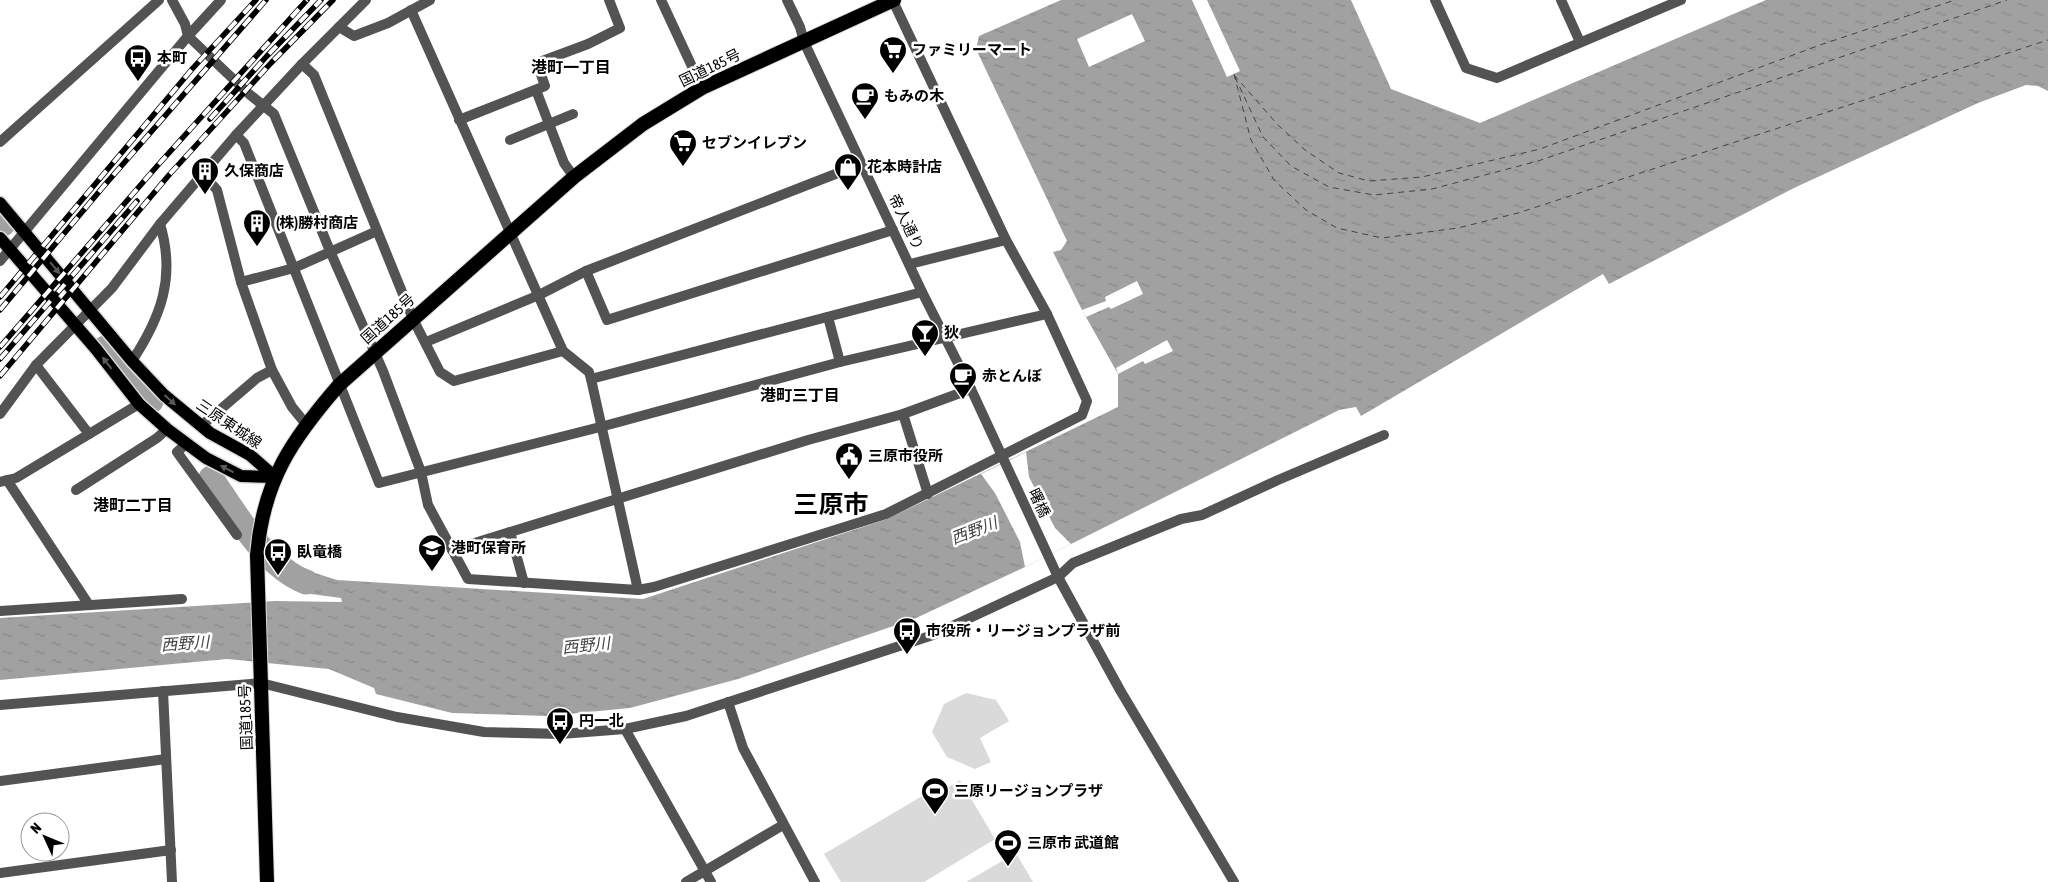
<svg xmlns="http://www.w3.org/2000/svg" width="2048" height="882" viewBox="0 0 2048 882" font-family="'Asap Condensed','Noto Sans JP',sans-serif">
<defs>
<pattern id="water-ripples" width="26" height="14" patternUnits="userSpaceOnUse" patternTransform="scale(1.25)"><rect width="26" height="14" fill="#a1a1a1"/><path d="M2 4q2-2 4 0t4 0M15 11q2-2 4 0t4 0" fill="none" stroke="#898989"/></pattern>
</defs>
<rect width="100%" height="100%" fill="#fff"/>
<g fill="#dadada">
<path d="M 966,693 L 996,700 L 1009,721 L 980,738 L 991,762 L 975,769 L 947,757 L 932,732 L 944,704 Z"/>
<path d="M 960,780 L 995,839 L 924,882 L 841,882 L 824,854 L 939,786 L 942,791 Z"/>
<path d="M 1016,853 L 1033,882 L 966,882 Z"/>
</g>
<path fill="url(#water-ripples)" d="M 1061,0 L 1351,0 L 1391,89 L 1480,123 L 1766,0 L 2048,0 L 2048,91 L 2038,86 L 2026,85 L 1978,103 L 1794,188 L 1609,284 L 1603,274 L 1361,416 L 1356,407 L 1339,410 L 1025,567 L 914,619 L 738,679 L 630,708 L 547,716 L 452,713 L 376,694 L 374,688 L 329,669 L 227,659 L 0,680 L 0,618 L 276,601 L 342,602 L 341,598 L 311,594 L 275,577 L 279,555 L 299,568 L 337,580 L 643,599 L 887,519 L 1118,407 L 1118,374 L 1082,310 L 1053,252 L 1061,250 L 1067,241 L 976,49 L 979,36 Z"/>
<g fill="#fff">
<path d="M 1192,0 L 1207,0 L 1240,71 L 1227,77 Z"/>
<path d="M 1132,14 L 1145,41 L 1089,67 L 1077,39 Z"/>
<path d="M 1137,281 L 1143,294 L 1111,309 L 1109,307 L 1086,317 L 1082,310 L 1106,301 L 1105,297 Z"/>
<path d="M 1167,340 L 1173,351 L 1145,364 L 1143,361 L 1118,374 L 1116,368 Z"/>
<path d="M 1026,452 L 1029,477 L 1055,528 L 1071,544 L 1025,567 L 1020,542 L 995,493 L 981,474 Z"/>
</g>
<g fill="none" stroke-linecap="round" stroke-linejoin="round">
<g stroke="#a1a1a1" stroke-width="25">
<path d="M 0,220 L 3,224"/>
<path d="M 105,348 L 151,401"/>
<path d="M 211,478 C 235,513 266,567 306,582"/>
</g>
<g stroke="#424242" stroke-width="1" stroke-dasharray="6 5" stroke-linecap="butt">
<path d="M 1234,74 L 1251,140 L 1274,180 L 1306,210 L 1337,228 L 1382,238 L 1458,228 L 1518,213 L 2048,40"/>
<path d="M 1234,75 L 1278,125 L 1305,150 L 1339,173 L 1369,181 L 1422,177 L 1540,149 L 1820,45 L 1955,0"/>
<path d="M 1235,77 L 1263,137 L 1291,166 L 1329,187 L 1374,195 L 1432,189 L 1538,161 L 2007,0"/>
</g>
<g stroke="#dbdbdb" stroke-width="15">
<g id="primary">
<path d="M 0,203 L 132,361 L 164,395 L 210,433 L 250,455 L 275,477"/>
<path d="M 0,238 L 96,349 L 139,404 L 167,429 L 206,458 L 241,476 L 275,477"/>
</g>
</g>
<g stroke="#dbdbdb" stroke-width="16">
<path id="trunk" d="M 267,882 L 257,555 C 263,481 292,439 339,385 L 574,177 L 643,124 L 702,88 L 894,0"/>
</g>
<g stroke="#535353" stroke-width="10">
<path d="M 172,0 L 185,24 L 188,36 L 249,94 L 274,114 L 330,251 L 383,371 L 421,472 L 428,505 L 468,579 L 638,590 L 654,587 L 886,514 L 1082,415 L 1087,401 L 1047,314 L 840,362 L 604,426 L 379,483 L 244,143 L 236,135"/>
<path d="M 661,0 L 702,88"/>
<path d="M 787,0 L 800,27 L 804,42"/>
<path d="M 1435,0 L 1466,68 L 1497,78 L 1681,0"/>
<path d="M 1561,0 L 1580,42"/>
<path d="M 411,10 L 563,351"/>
<path d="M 339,27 L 354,36 L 388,23 L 430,0"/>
<path d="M 302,64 L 314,75 L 413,319 L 440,372 L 454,381 L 563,351 L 589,372 L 591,379 L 638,590"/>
<path d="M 536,90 L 564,163 L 574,177"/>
<path d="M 459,120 L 545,86 L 537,63 L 588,44 L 620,28 L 609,0"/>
<path d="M 510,140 L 573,114"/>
<path d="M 0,142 L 159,0"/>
<path d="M 203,174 L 217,190 L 241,282 L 272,370 L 292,407 L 305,423"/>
<path d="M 0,261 L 188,36 L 221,0"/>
<path d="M 910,264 L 1006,240"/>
<path d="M 586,271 L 607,320 L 893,230"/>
<path d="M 241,282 L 294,268 L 377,231"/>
<path d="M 828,317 L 840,362"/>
<path d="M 426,342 L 539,295 L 586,271 L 861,164"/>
<path d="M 132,361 C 161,317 176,277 160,224"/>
<path d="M 36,365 L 89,434"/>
<path d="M 591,379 L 922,292"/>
<path d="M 903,414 L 928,494"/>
<path d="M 201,426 L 257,378 L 272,370"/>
<path d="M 186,444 L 177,452 L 237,535"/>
<path d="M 7,480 L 89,605"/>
<path d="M 0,482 L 16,478 L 139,404"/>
<path d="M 76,490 L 157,438 L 167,429"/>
<path d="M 510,532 L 524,583"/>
<path d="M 452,550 L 808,440 L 903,414 L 971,389"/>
<path d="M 0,611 L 182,599"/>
<path d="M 163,691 L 172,882"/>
<path d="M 625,729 L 711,882"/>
<path d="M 0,781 L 166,759"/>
<path d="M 0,873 L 171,850"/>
<path d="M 686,882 L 783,825"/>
</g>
<g stroke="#535353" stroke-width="10">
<path d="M 893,1 L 1006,240 L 1047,314"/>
<path d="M 804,42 L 922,292 L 971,389 L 1058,577 L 1120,690 L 1234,882"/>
<path d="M 0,414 L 36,365 L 112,288 L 160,224 L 236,135 L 302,64 L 366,0"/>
<path d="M 728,702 L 743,748 L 815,882"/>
<path d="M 0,705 L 261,683 L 397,717 L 484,732 L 561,734 L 625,729 L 686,716 L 933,635 L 1058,577 L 1073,563 L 1181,519 L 1202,515 L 1278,480 L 1384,435"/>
</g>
<use href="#primary" stroke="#000" stroke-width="12"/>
<use href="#trunk" stroke="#000" stroke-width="14"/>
<g stroke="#000" stroke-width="5.5">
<g id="rail">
<path d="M 210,119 L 266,57 L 321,0"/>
<path d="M 0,297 L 193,68 L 256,0"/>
<path d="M 0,310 L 103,187 L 266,0"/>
<path d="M 0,347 L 158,165 L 307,0"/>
<path d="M 0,359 L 137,201"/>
<path d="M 0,376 L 169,175 L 271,63 L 333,0"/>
</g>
</g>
<use href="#rail" stroke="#fff" stroke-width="4" stroke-dasharray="11" stroke-linecap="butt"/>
</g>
<defs><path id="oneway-solid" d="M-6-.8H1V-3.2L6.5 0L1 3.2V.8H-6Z" transform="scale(1.25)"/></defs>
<g fill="#595959">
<use href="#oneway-solid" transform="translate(55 268) rotate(50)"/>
<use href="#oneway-solid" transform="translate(107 363) rotate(-128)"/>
<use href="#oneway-solid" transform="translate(170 400) rotate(42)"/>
<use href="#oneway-solid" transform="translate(227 469) rotate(-153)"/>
</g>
<defs>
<g id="supermarket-pin" transform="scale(1.4375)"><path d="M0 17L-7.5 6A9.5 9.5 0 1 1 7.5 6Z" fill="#000" stroke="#fff"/><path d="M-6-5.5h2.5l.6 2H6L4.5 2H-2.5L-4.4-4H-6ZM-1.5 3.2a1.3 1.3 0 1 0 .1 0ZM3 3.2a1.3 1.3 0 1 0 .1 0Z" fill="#fff"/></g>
<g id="bus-pin" transform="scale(1.4375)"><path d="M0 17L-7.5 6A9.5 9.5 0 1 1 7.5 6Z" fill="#000" stroke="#fff"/><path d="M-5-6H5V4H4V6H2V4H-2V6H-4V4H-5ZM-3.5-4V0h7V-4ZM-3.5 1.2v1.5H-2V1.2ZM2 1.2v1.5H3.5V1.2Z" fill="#fff"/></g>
<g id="cafe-pin" transform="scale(1.4375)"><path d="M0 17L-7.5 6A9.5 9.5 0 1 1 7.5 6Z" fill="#000" stroke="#fff"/><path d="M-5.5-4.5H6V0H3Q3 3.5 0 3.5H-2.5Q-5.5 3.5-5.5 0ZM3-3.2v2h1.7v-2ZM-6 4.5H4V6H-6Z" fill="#fff"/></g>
<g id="shop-pin" transform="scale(1.4375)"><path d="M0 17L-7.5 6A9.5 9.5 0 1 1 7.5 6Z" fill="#000" stroke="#fff"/><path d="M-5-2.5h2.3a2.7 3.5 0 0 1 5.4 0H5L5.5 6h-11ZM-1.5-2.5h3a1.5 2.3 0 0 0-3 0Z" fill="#fff"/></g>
<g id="building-pin" transform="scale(1.4375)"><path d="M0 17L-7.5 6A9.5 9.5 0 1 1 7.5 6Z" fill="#000" stroke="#fff"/><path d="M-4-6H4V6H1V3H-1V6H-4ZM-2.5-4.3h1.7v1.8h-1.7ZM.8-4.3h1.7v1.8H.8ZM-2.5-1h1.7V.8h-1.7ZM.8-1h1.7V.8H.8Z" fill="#fff"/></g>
<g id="bar-pin" transform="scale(1.4375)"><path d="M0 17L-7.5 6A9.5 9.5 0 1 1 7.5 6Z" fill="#000" stroke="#fff"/><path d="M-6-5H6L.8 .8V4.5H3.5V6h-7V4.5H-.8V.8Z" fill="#fff"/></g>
<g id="civic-pin" transform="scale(1.4375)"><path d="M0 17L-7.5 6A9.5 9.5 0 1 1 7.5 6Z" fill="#000" stroke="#fff"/><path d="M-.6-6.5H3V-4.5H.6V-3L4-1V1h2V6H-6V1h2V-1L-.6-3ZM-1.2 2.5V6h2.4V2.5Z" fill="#fff"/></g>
<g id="school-pin" transform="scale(1.4375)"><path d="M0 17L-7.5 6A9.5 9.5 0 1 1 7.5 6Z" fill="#000" stroke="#fff"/><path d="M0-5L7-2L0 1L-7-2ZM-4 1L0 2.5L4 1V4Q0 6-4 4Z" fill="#fff"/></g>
<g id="stadium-pin" transform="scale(1.4375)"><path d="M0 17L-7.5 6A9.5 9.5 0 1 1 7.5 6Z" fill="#000" stroke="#fff"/><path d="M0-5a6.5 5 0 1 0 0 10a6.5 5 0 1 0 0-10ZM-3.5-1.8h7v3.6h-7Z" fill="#fff"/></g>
</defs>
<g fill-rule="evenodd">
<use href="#supermarket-pin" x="893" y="50"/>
<use href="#bus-pin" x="138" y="58"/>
<use href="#cafe-pin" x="865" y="96"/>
<use href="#supermarket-pin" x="683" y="143"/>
<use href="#shop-pin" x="848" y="167"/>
<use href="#building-pin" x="205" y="171"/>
<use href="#building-pin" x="257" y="223"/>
<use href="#bar-pin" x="925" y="333"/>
<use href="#cafe-pin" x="963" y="376"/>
<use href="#civic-pin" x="849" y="456"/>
<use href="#school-pin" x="432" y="548"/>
<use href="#bus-pin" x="278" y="552"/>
<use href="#bus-pin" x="907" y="631"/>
<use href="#bus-pin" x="560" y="721"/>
<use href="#stadium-pin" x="935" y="791"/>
<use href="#stadium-pin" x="1008" y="843"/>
</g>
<g text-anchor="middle" stroke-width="5" stroke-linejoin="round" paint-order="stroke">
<g font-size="15" font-weight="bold" fill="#000" stroke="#fff" text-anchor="start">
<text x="912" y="55">ファミリーマート</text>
<text x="157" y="63">本町</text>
<text x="884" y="101">もみの木</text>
<text x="702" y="148">セブンイレブン</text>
<text x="867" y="172">花本時計店</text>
<text x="224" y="176">久保商店</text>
<text x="276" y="228">(株)勝村商店</text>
<text x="944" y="338">狄</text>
<text x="982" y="381">赤とんぼ</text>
<text x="868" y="461">三原市役所</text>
<text x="451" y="553">港町保育所</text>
<text x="297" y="557">臥竜橋</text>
<text x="926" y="636">市役所・リージョンプラザ前</text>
<text x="579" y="726">円一北</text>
<text x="954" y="796">三原リージョンプラザ</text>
<text x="1027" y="848">三原市 武道館</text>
</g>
<g font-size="15" fill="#000" stroke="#fff">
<text transform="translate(710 68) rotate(-26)" y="5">国道185号</text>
<text transform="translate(906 222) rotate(64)" y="5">帝人通り</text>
<text transform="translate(388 319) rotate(-42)" y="5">国道185号</text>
<text transform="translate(229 424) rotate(34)" y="5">三原東城線</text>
<text transform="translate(1039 503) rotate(65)" y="5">曙橋</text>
<text transform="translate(246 717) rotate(-92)" y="5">国道185号</text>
</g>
<g font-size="16" font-weight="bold" fill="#000" stroke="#fff">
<text x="571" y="73">港町一丁目</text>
<text x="800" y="401">港町三丁目</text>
<text x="133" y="511">港町二丁目</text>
</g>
<g font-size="16" font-style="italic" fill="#424242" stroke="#fff">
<text transform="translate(974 530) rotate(-21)" y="6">西野川</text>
<text transform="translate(185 643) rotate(-4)" y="6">西野川</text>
<text transform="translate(586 645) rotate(-6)" y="6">西野川</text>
</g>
<g font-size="25" font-weight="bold" fill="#000" stroke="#fff">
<text x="831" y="513">三原市</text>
</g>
</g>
<g transform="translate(45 837) rotate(314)"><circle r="24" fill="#ffffff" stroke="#999999"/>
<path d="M0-4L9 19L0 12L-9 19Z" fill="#000000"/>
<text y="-8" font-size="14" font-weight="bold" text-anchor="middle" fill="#000000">N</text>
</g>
</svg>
